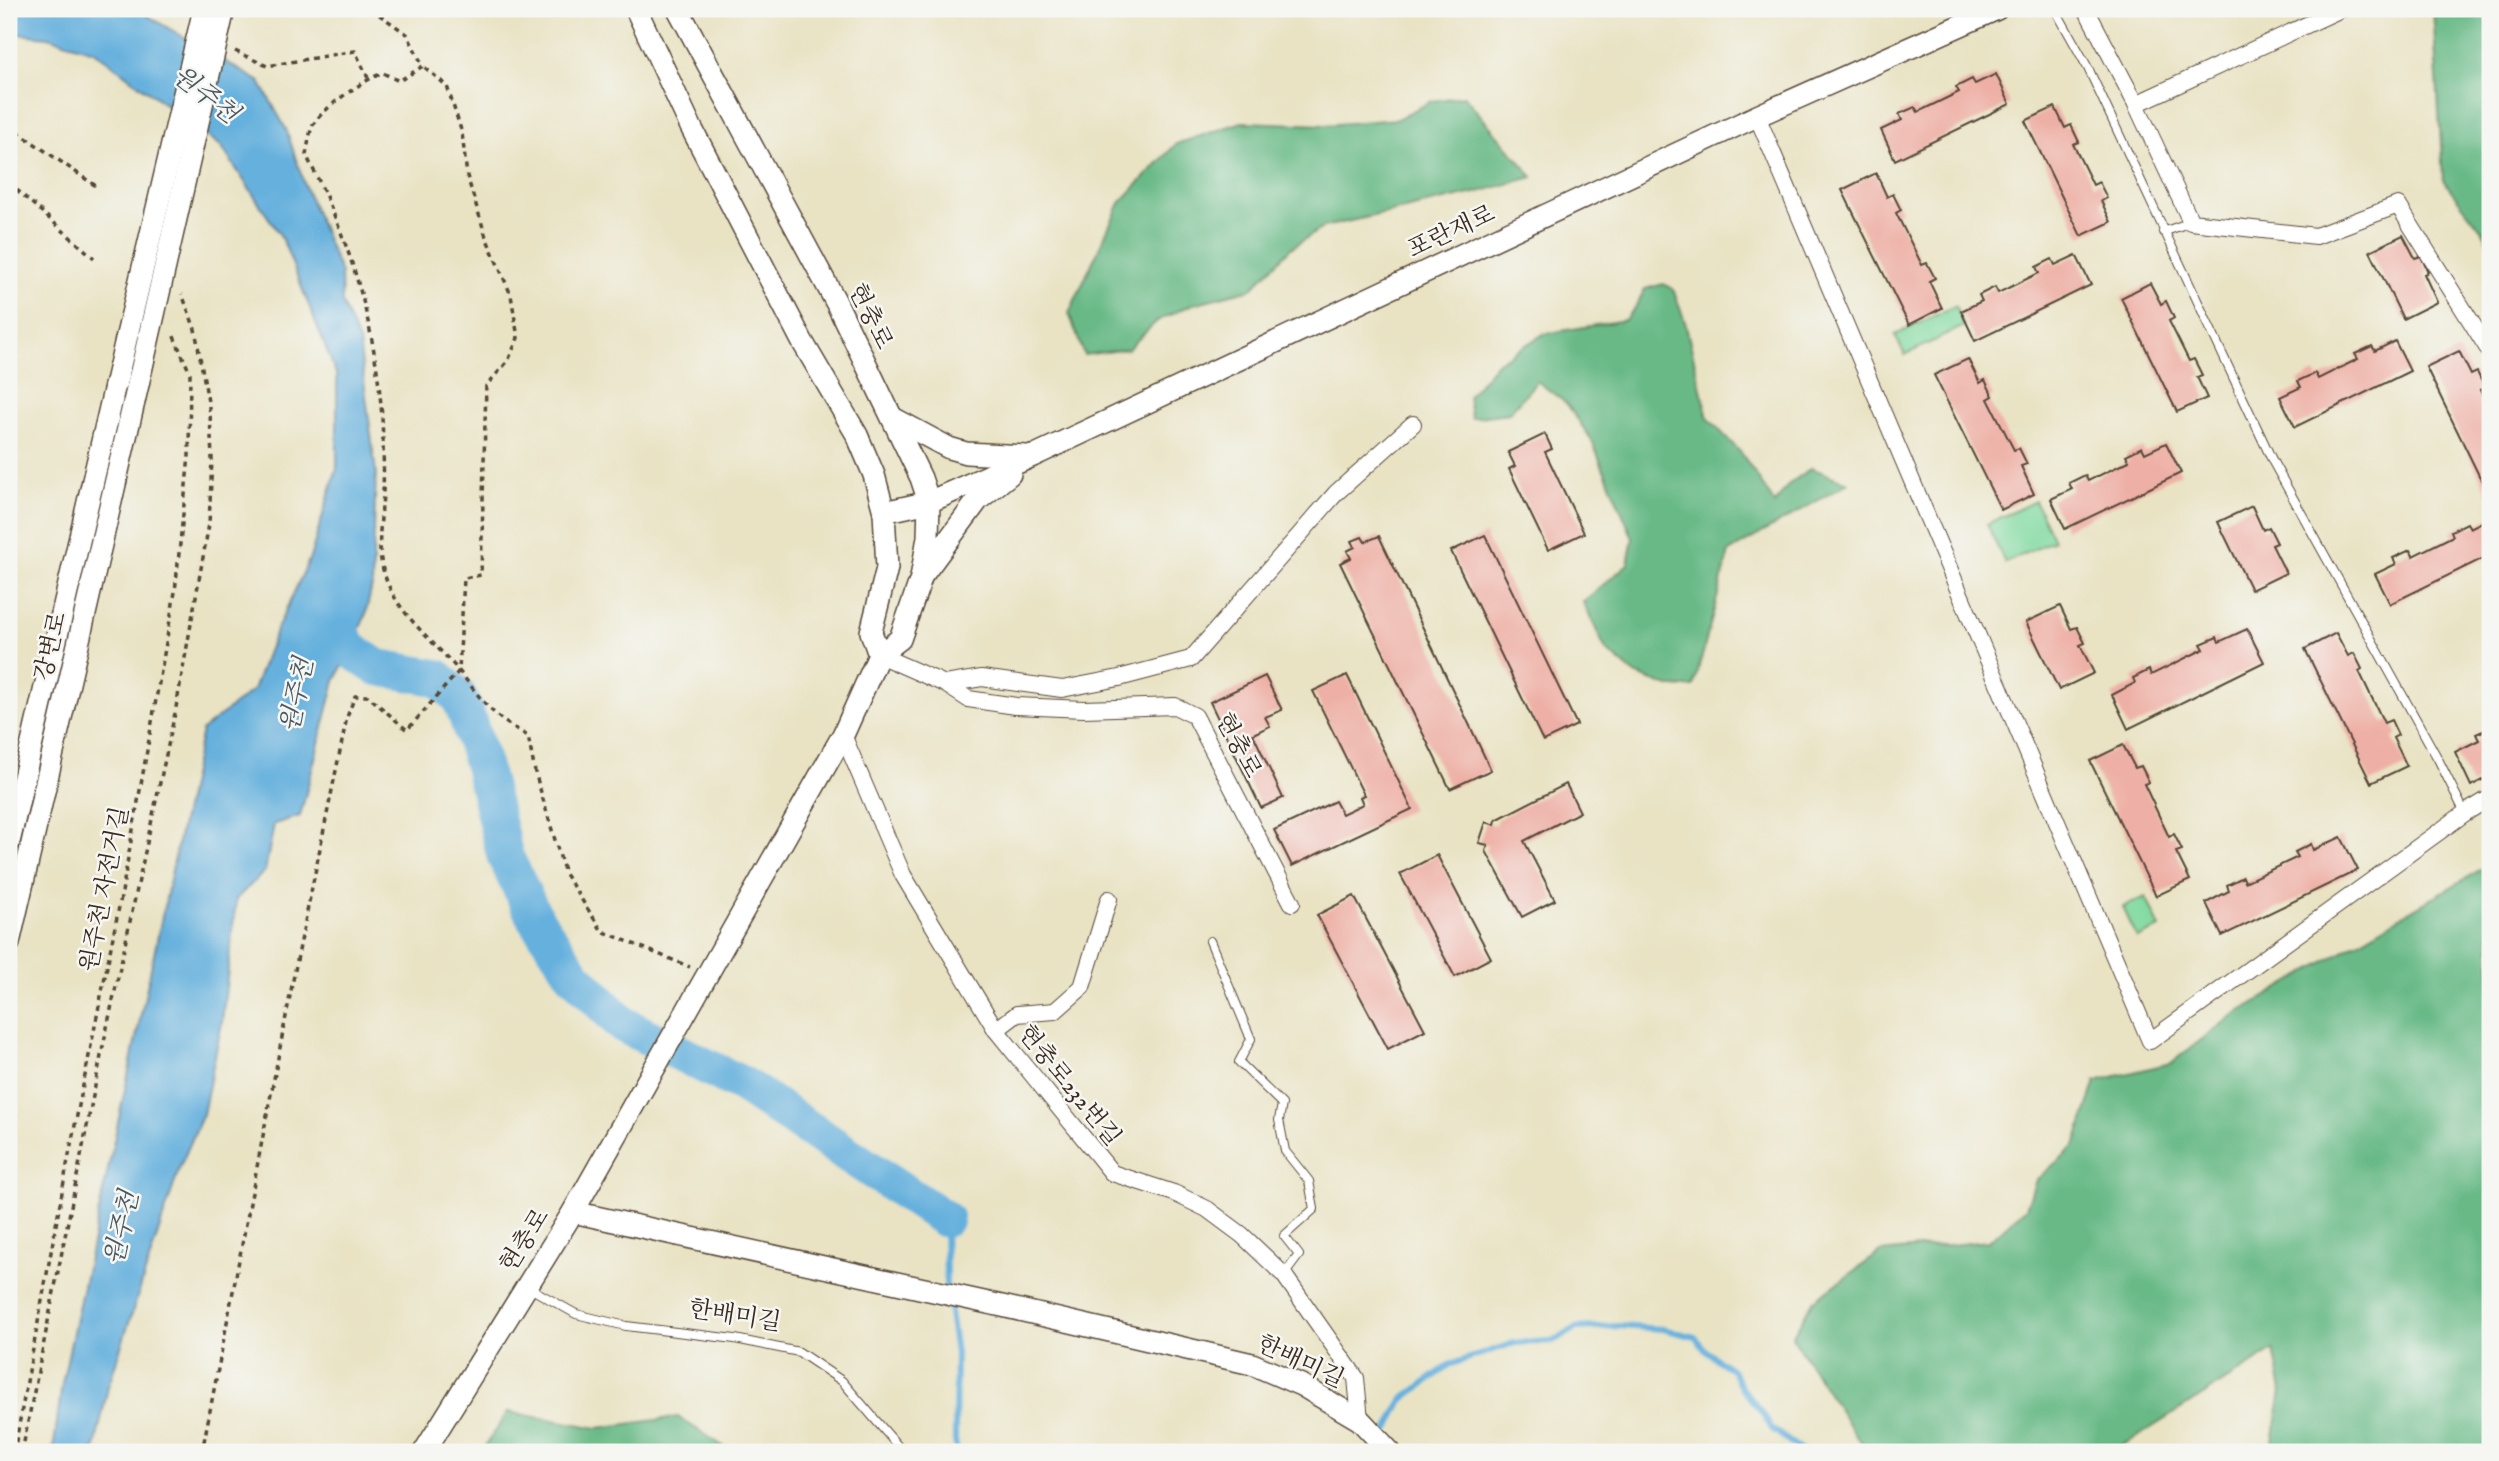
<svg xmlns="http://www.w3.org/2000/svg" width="2499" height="1461" viewBox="0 0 2499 1461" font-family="'IM FELL English','Noto Serif KR',serif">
<rect width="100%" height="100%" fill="#f6f6f2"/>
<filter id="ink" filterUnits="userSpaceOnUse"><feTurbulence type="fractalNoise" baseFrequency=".0143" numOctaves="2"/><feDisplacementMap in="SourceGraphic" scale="14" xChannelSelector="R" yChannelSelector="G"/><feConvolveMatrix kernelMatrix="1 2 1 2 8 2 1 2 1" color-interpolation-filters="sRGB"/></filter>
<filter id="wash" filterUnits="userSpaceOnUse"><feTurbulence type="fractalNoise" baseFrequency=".00686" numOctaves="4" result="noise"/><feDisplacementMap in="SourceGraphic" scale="28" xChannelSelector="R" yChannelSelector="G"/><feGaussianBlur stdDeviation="1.57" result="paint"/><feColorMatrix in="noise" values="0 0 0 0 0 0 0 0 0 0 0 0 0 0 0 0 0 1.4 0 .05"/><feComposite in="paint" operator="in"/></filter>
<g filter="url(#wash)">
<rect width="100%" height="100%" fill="#e9e3c4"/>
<g fill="#7fd99f" stroke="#5d825e" stroke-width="2">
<path d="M 1955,306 L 1964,326 L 1905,355 L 1895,335 Z"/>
<path d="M 2035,501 L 2054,540 L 2005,563 L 1987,524 Z"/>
<path d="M 2146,897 L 2160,928 L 2137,938 L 2123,907 Z"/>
</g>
<g fill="#67b986" stroke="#517252" stroke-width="2">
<path d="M 2433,9 L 2490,9 L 2490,245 L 2481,229 L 2443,180 Z"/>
<path d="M 1464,96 L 1533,177 L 1475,193 L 1324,227 L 1291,248 L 1251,289 L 1193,304 L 1157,321 L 1128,349 L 1084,355 L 1069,313 L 1120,203 L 1176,144 L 1242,122 L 1325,125 L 1397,119 L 1432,101 Z"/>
<path d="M 1663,284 L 1673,289 L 1685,322 L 1708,418 L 1742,454 L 1775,504 L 1788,485 L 1811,468 L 1848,483 L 1729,552 L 1694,687 L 1669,687 L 1635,674 L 1606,650 L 1583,602 L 1628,564 L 1633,538 L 1591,439 L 1567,404 L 1537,381 L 1509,413 L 1471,418 L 1468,396 L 1498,362 L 1544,334 L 1625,320 L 1635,308 L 1645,289 Z"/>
<path d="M 2490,864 L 2490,1452 L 2271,1452 L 2282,1391 L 2274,1350 L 2132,1440 L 2108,1452 L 1871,1452 L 1855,1435 L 1792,1337 L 1813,1301 L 1881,1252 L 1989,1241 L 2026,1208 L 2036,1180 L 2075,1146 L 2096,1081 L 2171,1063 L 2231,1017 Z"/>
<path d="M 508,1412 L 598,1428 L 678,1417 L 732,1452 L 481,1452 Z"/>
</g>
<path fill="#65b0dd" stroke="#506d7e" stroke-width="2" d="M 9,9 L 136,9 L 260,82 L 286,129 L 306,189 L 341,274 L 342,304 L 359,342 L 376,473 L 372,585 L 365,617 L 335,681 L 300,816 L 274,824 L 265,871 L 236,899 L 222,1022 L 203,1114 L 179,1169 L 108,1387 L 94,1452 L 53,1452 L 62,1384 L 202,730 L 253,690 L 276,631 L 310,558 L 337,468 L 337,376 L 282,238 L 221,146 L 94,51 L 48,37 L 9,33 Z"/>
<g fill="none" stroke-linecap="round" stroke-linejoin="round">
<g stroke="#65b0dd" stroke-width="6">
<path d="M 945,1219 L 946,1285 L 956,1353 L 955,1440 L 957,1452"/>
<path d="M 1384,1437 L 1402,1400 L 1449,1365 L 1514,1343 L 1553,1341 L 1576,1328 L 1619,1326 L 1663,1329 L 1695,1337 L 1707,1352 L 1733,1371 L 1742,1389 L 1759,1408 L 1772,1429 L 1804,1452"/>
</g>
<path stroke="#65b0dd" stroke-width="37" d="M 327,605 L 350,649 L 376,667 L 438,678 L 459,697 L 465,711 L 483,767 L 505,856 L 535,918 L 574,975 L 622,1024 L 743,1085 L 945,1219"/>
</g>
<g id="blocks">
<g fill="#eeb0a6">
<path d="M 1996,74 L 2010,104 L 1895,160 L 1881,130 L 1902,120 L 1899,114 L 1915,107 L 1918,112 L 1959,92 L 1956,87 L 1972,79 L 1975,84 Z"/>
<path d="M 2055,107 L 2065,128 L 2071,125 L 2079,142 L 2073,144 L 2093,185 L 2099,182 L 2107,198 L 2101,201 L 2111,222 L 2081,236 L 2025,121 Z"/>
<path d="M 1876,173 L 1887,197 L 1893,194 L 1901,210 L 1896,213 L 1922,265 L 1927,263 L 1935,278 L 1929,281 L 1942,308 L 1909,325 L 1842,190 Z"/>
<path d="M 2403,235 L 2415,258 L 2421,256 L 2428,272 L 2424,274 L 2437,302 L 2403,319 L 2370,251 Z"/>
<path d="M 2076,255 L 2091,285 L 1975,341 L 1961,311 L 1982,301 L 1979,295 L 1995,287 L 1998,293 L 2039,273 L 2036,267 L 2052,259 L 2055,265 Z"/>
<path d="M 2150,283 L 2161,304 L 2166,301 L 2174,318 L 2169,321 L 2189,361 L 2194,359 L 2202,375 L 2197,377 L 2207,398 L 2177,412 L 2121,298 Z"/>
<path d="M 2395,341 L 2410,371 L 2295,427 L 2280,397 L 2301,387 L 2298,381 L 2315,373 L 2318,379 L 2358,359 L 2355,354 L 2372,346 L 2375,351 Z"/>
<path d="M 2459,351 L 2471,375 L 2477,372 L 2485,388 L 2480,390 L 2490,411 L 2490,498 L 2426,367 Z"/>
<path d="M 1968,359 L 1980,383 L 1985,380 L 1993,396 L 1988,399 L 2014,450 L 2019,448 L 2027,464 L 2021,466 L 2034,494 L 2001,510 L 1934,375 Z"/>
<path d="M 1545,434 L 1552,449 L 1545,452 L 1584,533 L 1548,550 L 1509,469 L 1515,466 L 1508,452 Z"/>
<path d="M 2166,443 L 2181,473 L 2065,529 L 2051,499 L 2072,489 L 2069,483 L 2085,475 L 2088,481 L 2129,461 L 2126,455 L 2142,447 L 2145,453 Z"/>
<path d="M 2252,506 L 2263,530 L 2269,527 L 2277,543 L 2272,545 L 2286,573 L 2251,590 L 2218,522 Z"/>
<path d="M 2490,518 L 2490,555 L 2390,604 L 2375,574 L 2396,564 L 2393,558 L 2410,550 L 2413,556 L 2453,536 L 2451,531 L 2467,523 L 2470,528 Z"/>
<path d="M 1485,535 L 1577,725 L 1543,741 L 1451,551 Z"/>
<path d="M 1379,536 L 1491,770 L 1450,789 L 1340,563 L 1351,558 L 1347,551 L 1355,547 L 1352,541 L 1362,537 L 1365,542 Z"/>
<path d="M 2060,606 L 2071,629 L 2077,627 L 2085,643 L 2080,645 L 2094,673 L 2059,690 L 2026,622 Z"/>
<path d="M 2247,629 L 2264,662 L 2128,729 L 2112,695 L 2135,683 L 2133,678 L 2149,670 L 2151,675 L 2204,649 L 2201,644 L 2217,637 L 2219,642 Z"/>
<path d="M 2336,633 L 2348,656 L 2354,653 L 2362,669 L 2359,671 L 2384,723 L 2391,720 L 2398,735 L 2393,738 L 2407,766 L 2371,783 L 2305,649 Z"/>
<path d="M 1347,675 L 1412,809 L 1292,866 L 1274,830 L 1335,801 L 1342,814 L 1363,804 L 1360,797 L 1364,795 L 1313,691 Z"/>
<path d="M 1265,676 L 1282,710 L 1265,717 L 1270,726 L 1253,734 L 1283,798 L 1261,808 L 1210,702 Z"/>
<path d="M 2490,728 L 2490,776 L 2471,786 L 2455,752 L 2479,740 L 2476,734 Z"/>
<path d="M 2123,745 L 2135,768 L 2141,766 L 2149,782 L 2144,784 L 2169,837 L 2174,834 L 2182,850 L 2176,852 L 2190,880 L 2156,896 L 2090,761 Z"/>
<path d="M 1566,784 L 1580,812 L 1524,841 L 1555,900 L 1522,917 L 1486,851 L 1488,845 L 1479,843 L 1486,822 L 1495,825 L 1496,820 Z"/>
<path d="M 2341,837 L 2358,870 L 2222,936 L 2206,903 L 2229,891 L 2227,885 L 2243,877 L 2245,882 L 2298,857 L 2295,852 L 2311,844 L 2313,850 Z"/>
<path d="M 1437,855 L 1491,958 L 1455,977 L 1400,874 Z"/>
<path d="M 1354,896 L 1425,1030 L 1388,1049 L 1317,915 Z"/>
</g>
</g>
</g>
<g filter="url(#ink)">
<use href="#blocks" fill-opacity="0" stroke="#554637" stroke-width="2"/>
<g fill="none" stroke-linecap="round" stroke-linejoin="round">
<g stroke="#554637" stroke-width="10">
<g id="service">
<path d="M 2055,9 L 2088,68 L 2273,462 L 2438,759 L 2465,813"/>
<path d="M 2163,232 L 2191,222"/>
<path d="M 1210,941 L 1251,1039 L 1239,1062 L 1282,1104 L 1279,1120 L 1285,1151 L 1309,1181 L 1314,1209 L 1284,1236 L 1299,1255 L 1284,1275"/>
<path d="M 528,1287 L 576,1314 L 626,1326 L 735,1339 L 799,1352 L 842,1381 L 903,1452"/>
</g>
</g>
<g stroke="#554637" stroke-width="18">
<g id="minor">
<path d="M 2086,9 L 2136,104 L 2191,222 L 2316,236 L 2398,205 L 2490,352"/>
<path d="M 2136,104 L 2341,9"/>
<path d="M 1757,116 L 2150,1041 L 2465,813 L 2490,798"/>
<path d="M 879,655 L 945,684 L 968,699 L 1016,706 L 1084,709 L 1175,706 L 1195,716 L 1292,903"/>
<path d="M 945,684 L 982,678 L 1062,689 L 1119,678 L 1191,659 L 1336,493 L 1413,424"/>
<path d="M 843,735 L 903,875 L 996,1030 L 1112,1173 L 1174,1193 L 1207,1209 L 1242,1235 L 1284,1275 L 1356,1378 L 1360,1420"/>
<path d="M 996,1030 L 1017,1014 L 1055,1011 L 1082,987 L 1109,899"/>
</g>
</g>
<g stroke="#554637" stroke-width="24">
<g id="tertiary">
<path d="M 636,9 L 691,127 L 802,341 L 857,435 L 874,475 L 884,512 L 887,568 L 871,632 L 879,655"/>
<path d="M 893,418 L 949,448 L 966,453 L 1027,456"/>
<path d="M 884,512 L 929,502 L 1033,456 L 1757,116 L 1997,9"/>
<path d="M 924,573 L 978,500 L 1010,474"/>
<path d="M 9,842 L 115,386"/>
<path d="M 9,943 L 134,402"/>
<path d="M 573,1212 L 1002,1306 L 1252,1364 L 1301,1385 L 1360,1420 L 1390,1452"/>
<path d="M 424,1452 L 573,1212 L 843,735 L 879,655 L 900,639 L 921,578 L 928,537 L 929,502 L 921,478 L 836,302 L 678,9"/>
</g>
</g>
<g stroke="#554637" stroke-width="3.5" stroke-dasharray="5 5" stroke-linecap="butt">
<path d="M 371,9 L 407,34 L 423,66 L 399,81 L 383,73 C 365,79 319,110 312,127 C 309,136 308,146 306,155 C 350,240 375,322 382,417 C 383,442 384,467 383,492 C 382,520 375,548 385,576 C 397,614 434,641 459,671 C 473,688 484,705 501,719 C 509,725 519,731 528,736 L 535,772 L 565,874 L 602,931 L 690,967"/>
<path d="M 235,51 L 267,66 L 355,51 L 368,78"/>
<path d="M 9,126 L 96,186"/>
<path d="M 9,183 L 94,258"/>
<path d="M 14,1452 L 68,1160 L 122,892 L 175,592 L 189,456 L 190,373 L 172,332"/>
<path d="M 22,1452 L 102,1051 L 175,713 L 209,524 L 212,459 L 210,413 L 195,329 L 182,294"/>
<path d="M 202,1452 L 294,975 L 347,717 L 355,696 L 368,696 L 407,730 L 459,671 L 464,578 L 481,575 L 486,386 L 508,361 L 518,338 L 511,295 L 486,237 L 467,176 L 462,133 L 447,86 L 423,66"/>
</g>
<use href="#service" stroke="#fff" stroke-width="8"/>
<use href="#minor" stroke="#fff" stroke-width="16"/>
<use href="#tertiary" stroke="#fff" stroke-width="21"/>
<g stroke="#554637" stroke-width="24" stroke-linecap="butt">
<g id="tertiary-bridge">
<path d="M 115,386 L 204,9"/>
<path d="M 134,402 L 224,9"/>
</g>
</g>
<use href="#tertiary-bridge" stroke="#fff" stroke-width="21"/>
</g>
</g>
<g text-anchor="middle" stroke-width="5" stroke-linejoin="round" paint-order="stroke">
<g font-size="24" fill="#3b2a1e" stroke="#f6f6f2">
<text transform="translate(1451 231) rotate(-25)" y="8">포란재로</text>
<text transform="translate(871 316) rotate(64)" y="8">현충로</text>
<text transform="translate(50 646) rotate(-77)" y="8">강변로</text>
<text transform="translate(1239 745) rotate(62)" y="8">현충로</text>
<text transform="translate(104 889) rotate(-79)" y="8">원주천 자전거길</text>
<text transform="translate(1070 1085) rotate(51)" y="8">현충로232번길</text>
<text transform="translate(524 1240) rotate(-58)" y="8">현충로</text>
<text transform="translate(735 1315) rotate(9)" y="8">한배미길</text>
<text transform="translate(1301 1361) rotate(25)" y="8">한배미길</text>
</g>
<g font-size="26" font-style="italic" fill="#4a5961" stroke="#f6f6f2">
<text transform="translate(206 94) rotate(38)" y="9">원주천</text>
<text transform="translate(296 695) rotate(-78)" y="9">원주천</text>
<text transform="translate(121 1228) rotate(-77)" y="9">원주천</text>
</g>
</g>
<rect width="2499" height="1461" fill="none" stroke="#f6f6f2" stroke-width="35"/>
</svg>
